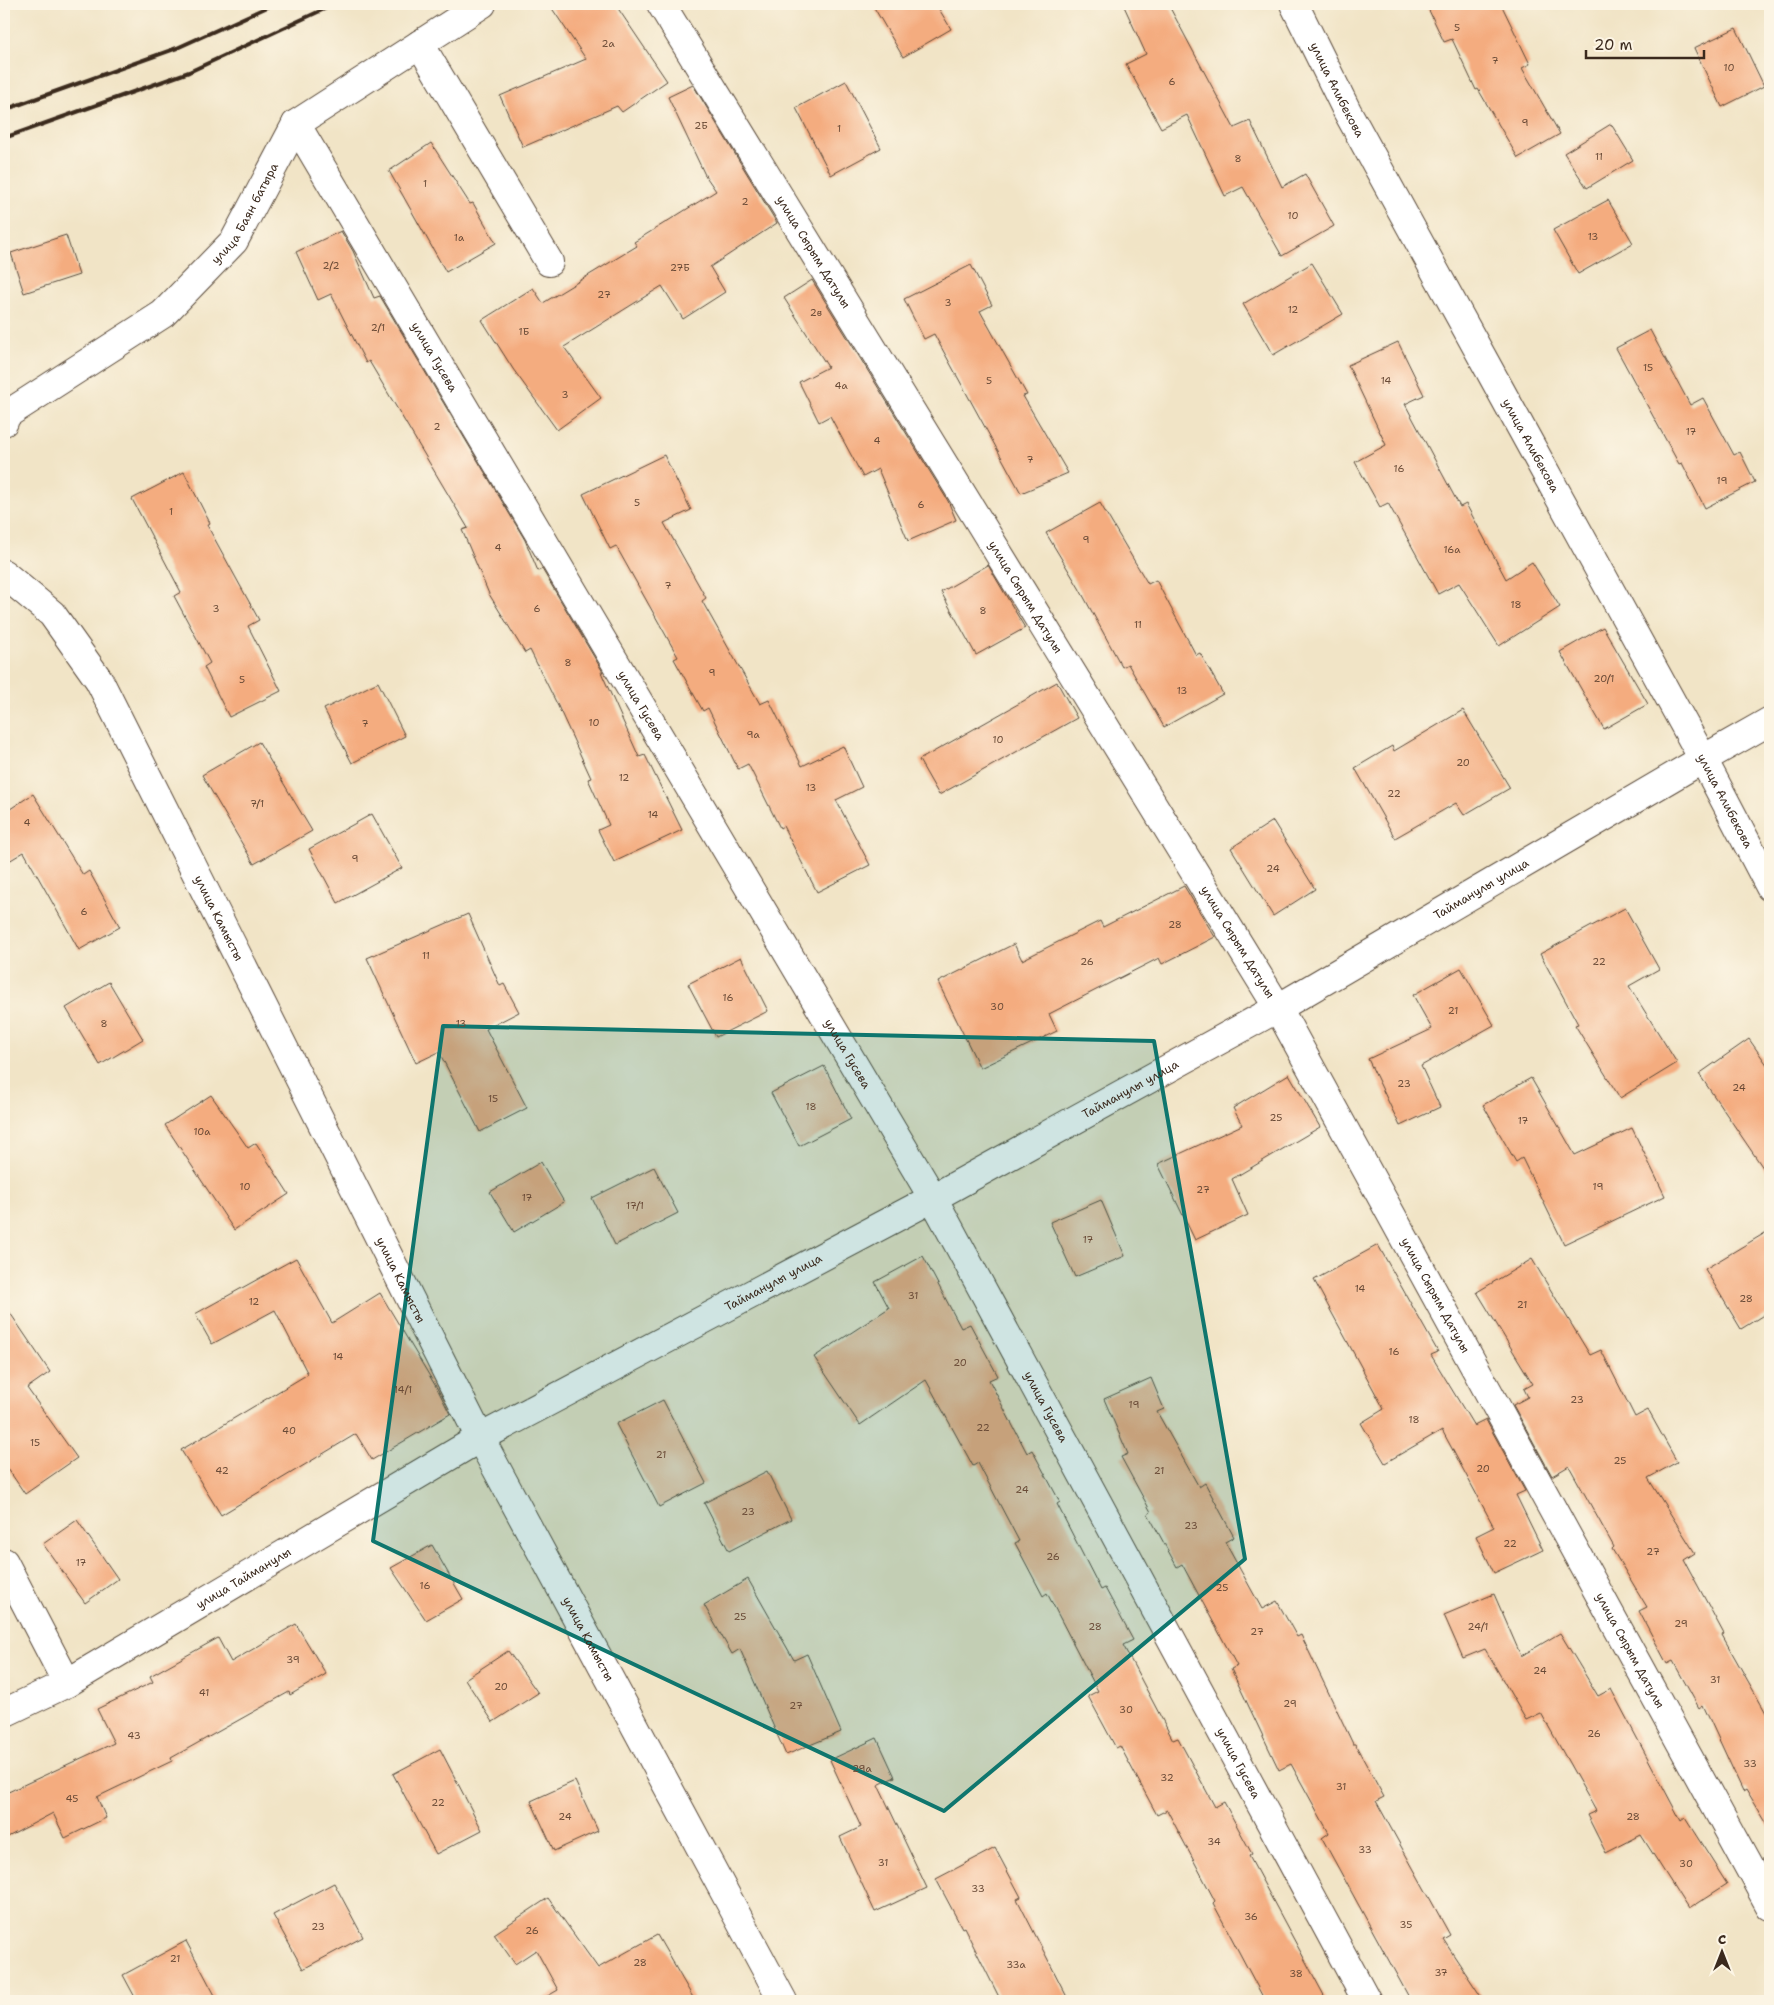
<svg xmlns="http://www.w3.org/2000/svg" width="1774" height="2005" viewBox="0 0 1774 2005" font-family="'Shantell Sans',sans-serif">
<rect width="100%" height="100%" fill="#fcf5e5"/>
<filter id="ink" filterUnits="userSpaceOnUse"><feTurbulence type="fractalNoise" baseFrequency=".02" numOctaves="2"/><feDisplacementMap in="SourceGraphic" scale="10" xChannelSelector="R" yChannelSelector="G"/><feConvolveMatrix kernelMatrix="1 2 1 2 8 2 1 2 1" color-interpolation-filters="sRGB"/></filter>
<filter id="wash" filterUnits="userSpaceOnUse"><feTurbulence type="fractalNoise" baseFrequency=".0096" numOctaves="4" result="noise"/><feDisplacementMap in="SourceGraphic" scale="20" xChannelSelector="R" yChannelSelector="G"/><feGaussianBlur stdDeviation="1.12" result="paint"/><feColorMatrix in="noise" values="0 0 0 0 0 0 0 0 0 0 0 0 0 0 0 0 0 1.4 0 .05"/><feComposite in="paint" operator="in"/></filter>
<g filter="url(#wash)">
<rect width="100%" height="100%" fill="#f1e4c6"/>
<g id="blocks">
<g fill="#f4ac7f">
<path d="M 549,4 L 615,4 L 667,81 L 622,112 L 617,106 L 523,147 L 500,96 L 586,59 Z"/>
<path d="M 872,4 L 936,4 L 951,29 L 903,57 Z"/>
<path d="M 1123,4 L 1168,4 L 1234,128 L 1250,121 L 1282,187 L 1305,174 L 1334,226 L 1282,256 L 1243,187 L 1225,196 L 1187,115 L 1161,128 L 1126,64 L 1146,54 Z"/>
<path d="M 1426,4 L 1501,4 L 1530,64 L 1522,68 L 1560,134 L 1518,158 L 1478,89 L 1476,90 L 1452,39 L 1444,42 Z"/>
<path d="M 1736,28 L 1764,86 L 1722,107 L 1694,48 Z"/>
<path d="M 846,81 L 881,148 L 831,175 L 796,108 Z"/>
<path d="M 693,85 L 777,223 L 710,267 L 725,292 L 683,319 L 662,286 L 564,347 L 601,398 L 557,430 L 513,369 L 482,320 L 533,288 L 543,303 L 637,246 L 634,242 L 716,191 L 705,175 L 668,97 Z"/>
<path d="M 1611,124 L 1633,160 L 1587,188 L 1564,153 Z"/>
<path d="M 431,143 L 470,204 L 473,203 L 496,243 L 446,272 L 389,171 Z"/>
<path d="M 1608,200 L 1633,243 L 1578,274 L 1553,230 Z"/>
<path d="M 341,231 L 353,251 L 374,298 L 380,296 L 525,540 L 538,571 L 542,569 L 603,672 L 601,672 L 639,757 L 645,755 L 682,830 L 614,862 L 598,830 L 609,825 L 588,779 L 591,778 L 558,706 L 530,650 L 525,653 L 489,594 L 462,530 L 468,528 L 369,361 L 366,363 L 331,294 L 318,300 L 296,252 Z"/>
<path d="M 66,235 L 79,275 L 24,293 L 11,253 Z"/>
<path d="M 1312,263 L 1343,314 L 1273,355 L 1243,304 Z"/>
<path d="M 971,265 L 992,305 L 980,311 L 1027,395 L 1023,396 L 1068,473 L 1021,493 L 934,334 L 924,339 L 904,299 Z"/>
<path d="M 812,280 L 948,501 L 956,520 L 908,541 L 878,469 L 863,477 L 830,416 L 819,422 L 799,382 L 828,367 L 784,298 Z"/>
<path d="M 1650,330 L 1690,405 L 1703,398 L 1734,455 L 1740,452 L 1755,482 L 1705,508 L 1682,463 L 1679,464 L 1616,348 Z"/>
<path d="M 1398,342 L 1424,395 L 1405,404 L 1460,507 L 1466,504 L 1506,579 L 1532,562 L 1560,607 L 1499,646 L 1459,583 L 1438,594 L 1388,503 L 1380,507 L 1355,462 L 1386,445 L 1348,365 Z"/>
<path d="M 664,455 L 691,510 L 664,523 L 706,598 L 702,601 L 760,704 L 769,700 L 802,766 L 843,746 L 862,787 L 836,800 L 870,865 L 817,892 L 783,826 L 780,828 L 748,764 L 738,769 L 708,708 L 703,711 L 674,659 L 678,657 L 616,546 L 610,549 L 583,494 Z"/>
<path d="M 184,472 L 210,523 L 207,525 L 259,620 L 248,626 L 281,691 L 229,717 L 204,667 L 210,663 L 174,596 L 181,592 L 132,499 Z"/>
<path d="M 1100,503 L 1148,584 L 1156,580 L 1196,655 L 1200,653 L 1223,694 L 1164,727 L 1128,664 L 1122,667 L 1079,588 L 1046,533 Z"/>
<path d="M 988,565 L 1025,628 L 976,655 L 941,592 Z"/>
<path d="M 1603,627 L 1648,704 L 1604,729 L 1560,652 Z"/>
<path d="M 378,682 L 405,736 L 352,763 L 324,709 Z"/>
<path d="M 1057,682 L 1077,718 L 939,795 L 919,760 Z"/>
<path d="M 1463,710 L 1510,788 L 1464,815 L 1456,803 L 1395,838 L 1355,768 L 1392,746 L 1394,751 Z"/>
<path d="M 259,742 L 312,831 L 254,864 L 202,775 Z"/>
<path d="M 33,794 L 83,875 L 89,871 L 120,927 L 79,950 L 24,852 L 4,864 L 4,813 Z"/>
<path d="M 372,814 L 402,868 L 338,903 L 309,849 Z"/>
<path d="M 1273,821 L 1315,889 L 1273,916 L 1231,848 Z"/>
<path d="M 1184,886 L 1215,937 L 1162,964 L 1159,958 L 1049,1014 L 1057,1031 L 980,1068 L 938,982 L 1014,944 L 1022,960 L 1100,921 L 1103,927 Z"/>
<path d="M 1625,908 L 1659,969 L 1629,986 L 1677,1063 L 1620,1098 L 1575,1025 L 1578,1024 L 1540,954 Z"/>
<path d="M 468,914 L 500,986 L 504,984 L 519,1012 L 486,1029 L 527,1108 L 480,1132 L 439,1052 L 416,1063 L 367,958 Z"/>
<path d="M 741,957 L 768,1011 L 716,1037 L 688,984 Z"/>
<path d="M 1461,968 L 1494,1025 L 1421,1066 L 1440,1107 L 1400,1126 L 1368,1059 L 1432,1029 L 1413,995 Z"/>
<path d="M 109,982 L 143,1039 L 100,1065 L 66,1008 Z"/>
<path d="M 1749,1039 L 1770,1069 L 1770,1178 L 1699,1074 Z"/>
<path d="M 824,1066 L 851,1119 L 799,1146 L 771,1093 Z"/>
<path d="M 1289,1074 L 1320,1127 L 1232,1179 L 1248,1215 L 1195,1240 L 1158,1164 L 1242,1125 L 1233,1108 Z"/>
<path d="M 1531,1078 L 1575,1155 L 1632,1128 L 1665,1196 L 1564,1244 L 1522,1158 L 1516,1162 L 1483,1105 Z"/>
<path d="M 211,1095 L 248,1148 L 256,1143 L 289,1194 L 234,1230 L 165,1125 Z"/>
<path d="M 541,1162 L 564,1202 L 514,1232 L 490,1192 Z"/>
<path d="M 654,1167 L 678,1213 L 615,1245 L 592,1198 Z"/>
<path d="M 1101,1200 L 1125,1256 L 1075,1277 L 1050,1222 Z"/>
<path d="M 1770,1230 L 1770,1311 L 1741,1329 L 1705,1269 Z"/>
<path d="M 1378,1245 L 1438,1352 L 1431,1355 L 1474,1426 L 1486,1420 L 1525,1491 L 1516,1495 L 1543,1550 L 1494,1573 L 1476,1536 L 1494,1527 L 1442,1430 L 1385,1463 L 1361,1423 L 1384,1409 L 1314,1280 Z"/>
<path d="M 923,1256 L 961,1328 L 970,1324 L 998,1376 L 989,1380 L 1027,1453 L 1032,1450 L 1060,1502 L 1057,1504 L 1101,1590 L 1105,1588 L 1133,1640 L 1123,1645 L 1173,1740 L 1178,1738 L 1215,1807 L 1224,1802 L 1252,1854 L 1249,1856 L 1327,2001 L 1265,2001 L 1213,1903 L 1215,1901 L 1167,1810 L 1157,1815 L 1120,1746 L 1116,1748 L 1088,1696 L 1098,1691 L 1047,1593 L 1043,1596 L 1015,1543 L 1019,1541 L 978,1463 L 973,1466 L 926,1380 L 860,1425 L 814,1357 L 889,1308 L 875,1282 Z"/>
<path d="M 296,1258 L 332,1323 L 380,1293 L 438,1390 L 450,1414 L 372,1460 L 356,1434 L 221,1515 L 181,1450 L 308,1374 L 275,1310 L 212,1344 L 195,1314 Z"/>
<path d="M 1532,1259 L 1590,1355 L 1601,1350 L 1635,1417 L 1648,1410 L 1677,1462 L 1648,1478 L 1695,1553 L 1684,1560 L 1724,1634 L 1722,1635 L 1770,1720 L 1770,1829 L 1746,1789 L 1743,1791 L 1703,1705 L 1699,1708 L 1673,1661 L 1667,1664 L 1639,1611 L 1647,1607 L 1612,1549 L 1614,1547 L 1569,1466 L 1552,1476 L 1513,1405 L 1528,1397 L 1524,1389 L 1533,1384 L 1477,1292 Z"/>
<path d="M 4,1304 L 50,1372 L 27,1388 L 77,1458 L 25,1494 L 4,1463 Z"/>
<path d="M 1151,1378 L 1164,1409 L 1157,1412 L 1199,1487 L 1205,1483 L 1234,1537 L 1225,1542 L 1262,1609 L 1277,1601 L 1297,1637 L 1301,1635 L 1353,1744 L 1355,1744 L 1384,1797 L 1376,1801 L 1450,1935 L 1443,1939 L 1484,2001 L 1411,2001 L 1322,1838 L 1329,1833 L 1291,1764 L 1279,1770 L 1231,1669 L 1237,1666 L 1182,1564 L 1177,1567 L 1148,1514 L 1151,1512 L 1121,1457 L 1128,1454 L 1104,1399 Z"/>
<path d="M 663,1400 L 706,1483 L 659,1507 L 616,1424 Z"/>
<path d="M 767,1471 L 791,1519 L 729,1551 L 704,1503 Z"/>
<path d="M 77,1520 L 118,1579 L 85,1603 L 43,1544 Z"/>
<path d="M 432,1545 L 463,1599 L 426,1620 L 391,1568 Z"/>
<path d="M 748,1579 L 794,1660 L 807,1654 L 841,1732 L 786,1755 L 740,1649 L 732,1654 L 704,1605 Z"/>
<path d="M 1494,1594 L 1521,1656 L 1560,1633 L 1598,1696 L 1611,1689 L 1681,1821 L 1685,1818 L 1727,1884 L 1688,1909 L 1641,1835 L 1606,1853 L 1587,1815 L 1596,1811 L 1541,1713 L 1526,1720 L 1485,1649 L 1463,1658 L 1444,1615 Z"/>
<path d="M 296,1624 L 326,1674 L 290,1695 L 289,1692 L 171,1758 L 172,1761 L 97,1797 L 106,1818 L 65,1838 L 53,1813 L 4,1839 L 4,1794 L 114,1743 L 97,1709 L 153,1682 L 150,1676 L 218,1638 L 231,1662 Z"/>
<path d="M 508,1651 L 538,1693 L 493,1722 L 465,1679 Z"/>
<path d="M 877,1738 L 895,1777 L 878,1785 L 927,1888 L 875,1912 L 840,1837 L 861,1827 L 830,1760 Z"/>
<path d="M 440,1749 L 482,1830 L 436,1854 L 393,1774 Z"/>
<path d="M 575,1781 L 598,1831 L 554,1851 L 531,1801 Z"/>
<path d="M 995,1848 L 1021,1897 L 1017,1899 L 1069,2001 L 1001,2001 L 964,1927 L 962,1928 L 936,1879 Z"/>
<path d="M 334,1883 L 363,1937 L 303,1969 L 273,1915 Z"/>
<path d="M 548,1898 L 598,1968 L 657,1935 L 695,2001 L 539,2001 L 558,1990 L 536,1950 L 515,1964 L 494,1934 Z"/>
<path d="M 186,1941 L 218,2001 L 137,2001 L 123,1975 Z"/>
</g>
</g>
</g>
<g filter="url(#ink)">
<use href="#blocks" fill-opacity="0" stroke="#564637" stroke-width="1"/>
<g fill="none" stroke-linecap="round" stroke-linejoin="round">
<g stroke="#564637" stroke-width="30">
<g id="minor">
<path id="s1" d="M 661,4 L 1278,1008 L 1770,1906"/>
<path id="s2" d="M 1294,4 L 1347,111 L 1703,759 L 1770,887"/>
<path d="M 420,44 L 549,262"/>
<path id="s3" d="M 296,124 L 933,1198 L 1367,2001"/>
<path id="s4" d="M 4,422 L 6,415 L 163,314 L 234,241 L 296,124 L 482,4"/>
<path id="s5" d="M 4,574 L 52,614 L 99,680 L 480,1438 L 783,2001"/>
<path d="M 4,1562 L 67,1683"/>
<path id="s6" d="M 4,1713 L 67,1683 L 480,1438 L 933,1198 L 1278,1008 L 1703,759 L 1770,721"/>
</g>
</g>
<use href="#minor" stroke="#fff" stroke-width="28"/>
<g stroke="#3b2a1e" stroke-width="4">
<path d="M 4,110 L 177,48 L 274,4"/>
<path d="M 4,138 L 189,72 L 335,4"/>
</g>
</g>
</g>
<path fill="#0f766e" fill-opacity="0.2" stroke="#0f766e" stroke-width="4" stroke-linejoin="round" d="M 443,1026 L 1154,1041 L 1245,1559 L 944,1811 L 373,1541 Z"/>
<g text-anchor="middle" stroke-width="4.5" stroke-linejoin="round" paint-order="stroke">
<g font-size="10" fill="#694a36">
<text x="1457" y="31">5</text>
<text x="608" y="47">2а</text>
<text x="1495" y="64">7</text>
<text x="1729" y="71">10</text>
<text x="1172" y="85">6</text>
<text x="1525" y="126">9</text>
<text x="701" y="129">2Б</text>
<text x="839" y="132">1</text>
<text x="1599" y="160">11</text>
<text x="1238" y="162">8</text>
<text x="425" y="187">1</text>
<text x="745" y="205">2</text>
<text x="1293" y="219">10</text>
<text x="1593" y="240">13</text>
<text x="459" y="241">1а</text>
<text x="331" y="269">2/2</text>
<text x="680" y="271">27Б</text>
<text x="604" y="298">27</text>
<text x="948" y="306">3</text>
<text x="1293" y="313">12</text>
<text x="816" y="316">2в</text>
<text x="378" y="331">2/1</text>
<text x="524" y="335">1Б</text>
<text x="1648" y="371">15</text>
<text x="989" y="384">5</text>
<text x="1386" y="384">14</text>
<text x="841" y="389">4а</text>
<text x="565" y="398">3</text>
<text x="437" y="430">2</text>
<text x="1691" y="435">17</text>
<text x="877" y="444">4</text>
<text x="1030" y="463">7</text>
<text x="1399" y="472">16</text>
<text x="1722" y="484">19</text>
<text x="637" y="506">5</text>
<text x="921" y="508">6</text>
<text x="171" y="515">1</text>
<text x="1086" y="543">9</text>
<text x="498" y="551">4</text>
<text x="1452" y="553">16а</text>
<text x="668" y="589">7</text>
<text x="1516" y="608">18</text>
<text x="216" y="612">3</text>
<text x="537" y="612">6</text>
<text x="983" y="614">8</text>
<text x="1138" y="628">11</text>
<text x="568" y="666">8</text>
<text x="712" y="676">9</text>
<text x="1604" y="682">20/1</text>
<text x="242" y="683">5</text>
<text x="1182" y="694">13</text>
<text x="594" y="726">10</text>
<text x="365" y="727">7</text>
<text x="753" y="738">9а</text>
<text x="998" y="743">10</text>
<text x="1463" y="766">20</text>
<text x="624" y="781">12</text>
<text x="811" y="791">13</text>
<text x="1394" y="797">22</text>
<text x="257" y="807">7/1</text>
<text x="653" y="818">14</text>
<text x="27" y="826">4</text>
<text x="355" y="862">9</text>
<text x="1273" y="872">24</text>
<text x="84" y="915">6</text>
<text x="1175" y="928">28</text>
<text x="426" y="959">11</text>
<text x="1087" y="965">26</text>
<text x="1599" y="965">22</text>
<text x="728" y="1001">16</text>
<text x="997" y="1010">30</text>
<text x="1453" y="1014">21</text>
<text x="104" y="1027">8</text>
<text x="461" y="1027">13</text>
<text x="1404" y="1087">23</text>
<text x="1739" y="1091">24</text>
<text x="493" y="1102">15</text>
<text x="811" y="1110">18</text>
<text x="1276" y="1121">25</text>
<text x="1523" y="1124">17</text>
<text x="202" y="1135">10а</text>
<text x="245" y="1190">10</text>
<text x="1598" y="1190">19</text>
<text x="1203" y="1193">27</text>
<text x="527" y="1201">17</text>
<text x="635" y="1209">17/1</text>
<text x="1088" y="1243">17</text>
<text x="1360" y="1292">14</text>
<text x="913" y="1299">31</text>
<text x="1746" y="1302">28</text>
<text x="254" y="1305">12</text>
<text x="1522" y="1308">21</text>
<text x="1394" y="1355">16</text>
<text x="338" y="1360">14</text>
<text x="960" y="1366">20</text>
<text x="403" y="1393">14/1</text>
<text x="1577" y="1403">23</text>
<text x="1134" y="1408">19</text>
<text x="1414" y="1423">18</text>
<text x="983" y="1431">22</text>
<text x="289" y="1434">40</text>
<text x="35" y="1446">15</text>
<text x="661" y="1458">21</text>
<text x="1620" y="1464">25</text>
<text x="1483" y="1472">20</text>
<text x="222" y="1474">42</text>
<text x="1159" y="1474">21</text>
<text x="1022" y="1493">24</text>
<text x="748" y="1515">23</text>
<text x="1191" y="1529">23</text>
<text x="1510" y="1547">22</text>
<text x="1653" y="1555">27</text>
<text x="1053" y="1560">26</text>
<text x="81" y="1566">17</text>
<text x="425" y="1589">16</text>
<text x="1222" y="1591">25</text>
<text x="740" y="1620">25</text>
<text x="1681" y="1627">29</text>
<text x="1095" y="1630">28</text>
<text x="1478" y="1630">24/1</text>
<text x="1257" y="1635">27</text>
<text x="293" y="1663">39</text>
<text x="1540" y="1674">24</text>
<text x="1715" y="1683">31</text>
<text x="501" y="1690">20</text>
<text x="204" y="1696">41</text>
<text x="1290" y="1707">29</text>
<text x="796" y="1709">27</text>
<text x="1126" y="1713">30</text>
<text x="1594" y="1737">26</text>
<text x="134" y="1739">43</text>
<text x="1750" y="1767">33</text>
<text x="862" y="1772">29а</text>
<text x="1167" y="1781">32</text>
<text x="1341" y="1790">31</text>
<text x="72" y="1802">45</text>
<text x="438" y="1806">22</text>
<text x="565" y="1820">24</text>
<text x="1633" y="1820">28</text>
<text x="1214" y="1845">34</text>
<text x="1365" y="1853">33</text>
<text x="883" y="1866">31</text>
<text x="1686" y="1867">30</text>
<text x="978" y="1892">33</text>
<text x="1251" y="1920">36</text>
<text x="1406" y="1928">35</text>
<text x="318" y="1930">23</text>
<text x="532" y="1934">26</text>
<text x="175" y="1962">21</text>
<text x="640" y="1966">28</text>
<text x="1016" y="1968">33а</text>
<text x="1441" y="1976">37</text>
<text x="1296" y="1977">38</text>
</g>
<g font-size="12" fill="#3b2a1e" stroke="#fcf5e5">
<text dy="4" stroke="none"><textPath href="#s2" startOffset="96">улица Алибекова</textPath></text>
<text dy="4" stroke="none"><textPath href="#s4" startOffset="325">улица Баян батыра</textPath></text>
<text dy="4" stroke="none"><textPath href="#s1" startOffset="291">улица Сырым Датулы</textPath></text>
<text dy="4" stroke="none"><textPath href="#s3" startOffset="271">улица Гусева</textPath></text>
<text dy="4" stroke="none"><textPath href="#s2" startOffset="501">улица Алибекова</textPath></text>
<text dy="4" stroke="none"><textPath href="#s1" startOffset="696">улица Сырым Датулы</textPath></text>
<text dy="4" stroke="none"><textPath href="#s3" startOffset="676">улица Гусева</textPath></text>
<text dy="4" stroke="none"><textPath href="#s2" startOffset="906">улица Алибекова</textPath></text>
<text dy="4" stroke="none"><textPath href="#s6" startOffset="1692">Тайманулы улица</textPath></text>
<text dy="4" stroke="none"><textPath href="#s5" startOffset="410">улица Камысты</textPath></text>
<text dy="4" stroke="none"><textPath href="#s1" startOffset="1101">улица Сырым Датулы</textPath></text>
<text dy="4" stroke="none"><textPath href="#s3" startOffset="1081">улица Гусева</textPath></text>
<text dy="4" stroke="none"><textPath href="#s6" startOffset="1288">Тайманулы улица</textPath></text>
<text dy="4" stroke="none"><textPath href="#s5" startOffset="815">улица Камысты</textPath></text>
<text dy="4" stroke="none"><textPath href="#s6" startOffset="882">Тайманулы улица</textPath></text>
<text dy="4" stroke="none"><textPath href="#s1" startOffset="1506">улица Сырым Датулы</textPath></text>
<text dy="4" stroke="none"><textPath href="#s3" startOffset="1486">улица Гусева</textPath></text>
<text dy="4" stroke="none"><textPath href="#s6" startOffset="275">улица Тайманулы</textPath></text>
<text dy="4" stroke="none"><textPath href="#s5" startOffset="1220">улица Камысты</textPath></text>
<text dy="4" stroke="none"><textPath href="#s1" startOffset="1911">улица Сырым Датулы</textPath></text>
<text dy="4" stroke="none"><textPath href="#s3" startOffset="1891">улица Гусева</textPath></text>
</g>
</g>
<rect width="1774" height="2005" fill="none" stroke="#fcf5e5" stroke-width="20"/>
<g transform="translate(1722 1952)" stroke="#fcf5e5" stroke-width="4" paint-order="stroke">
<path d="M0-4L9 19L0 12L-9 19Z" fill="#3b2a1e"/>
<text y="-8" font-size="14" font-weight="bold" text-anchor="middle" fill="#3b2a1e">С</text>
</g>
<path d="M1586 50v8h118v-8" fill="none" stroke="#3b2a1e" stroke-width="2.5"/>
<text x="1594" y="50" font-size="15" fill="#3b2a1e" stroke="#fcf5e5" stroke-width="4" paint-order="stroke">20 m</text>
</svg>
